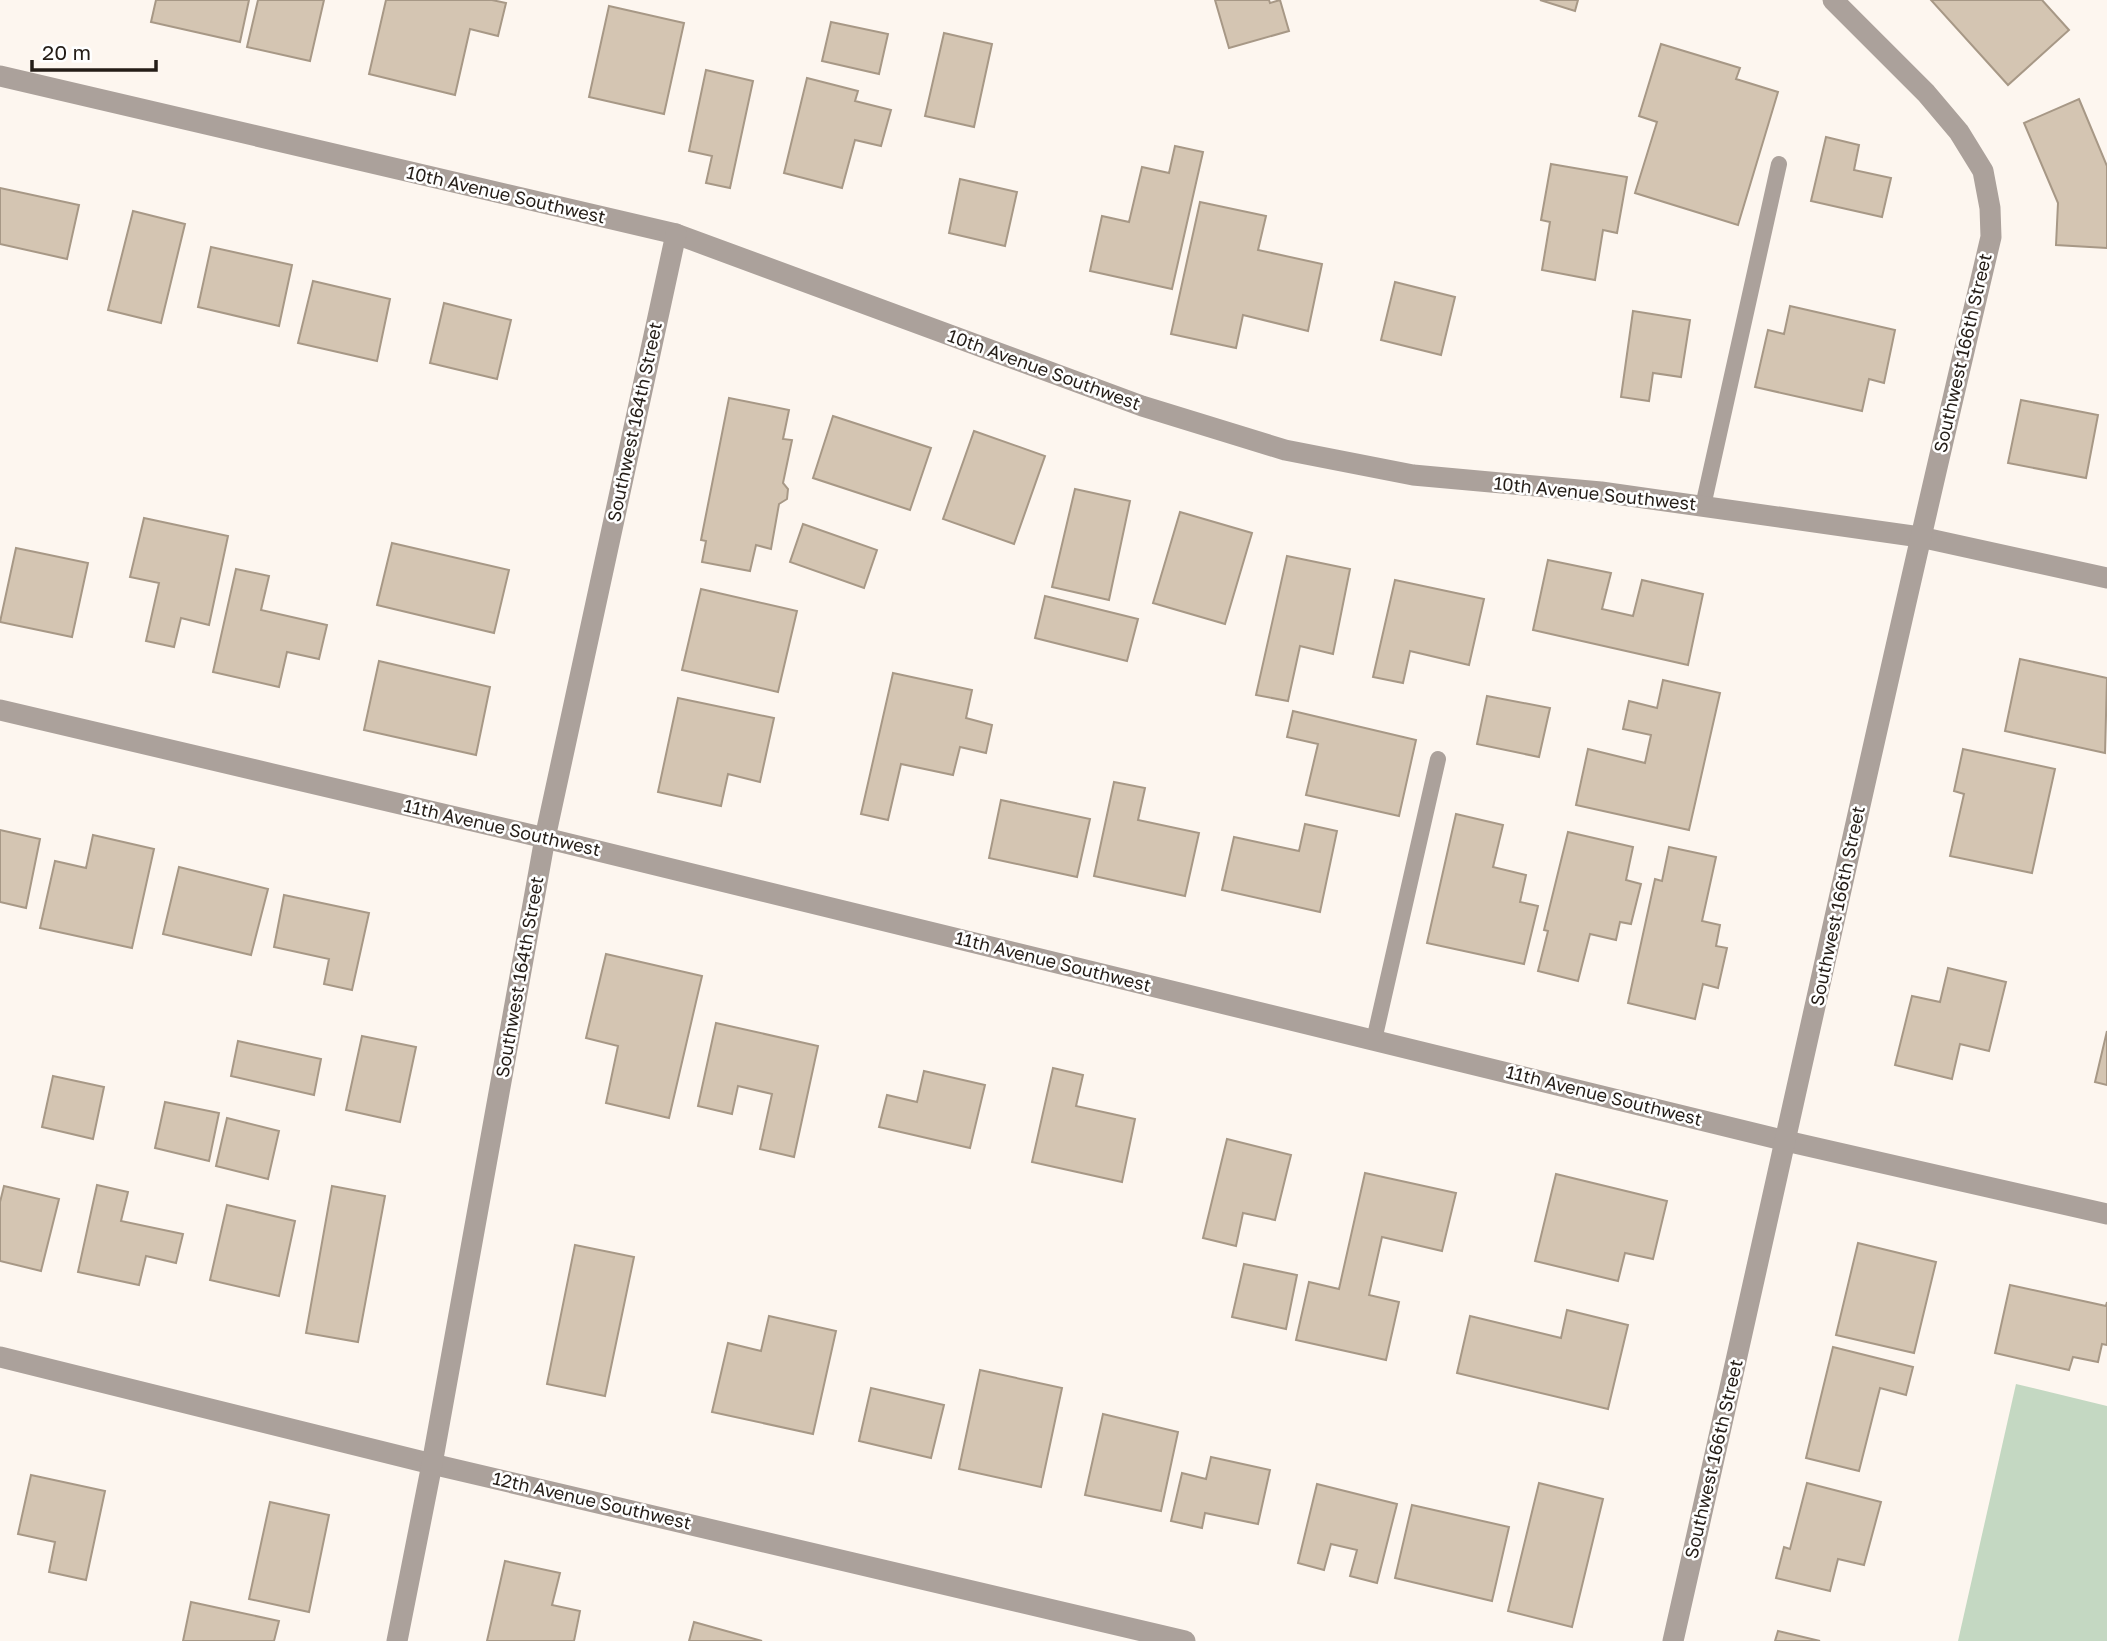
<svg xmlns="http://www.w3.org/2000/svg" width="2107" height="1641" viewBox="0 0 2107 1641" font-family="'Golos Text',sans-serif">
<rect width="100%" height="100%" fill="#fdf6ef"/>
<path fill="#c4d8c2" d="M 2016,1384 L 2107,1406 L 2107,1641 L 1958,1641 Z"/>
<g fill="#d4c5b2" stroke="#a79886" stroke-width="2">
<path d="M 156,0 L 249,0 L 240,42 L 151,22 Z"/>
<path d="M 258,0 L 324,0 L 310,61 L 247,47 Z"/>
<path d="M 386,0 L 492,0 L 506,3 L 498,36 L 470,29 L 455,95 L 369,74 Z"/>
<path d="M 1215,0 L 1269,0 L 1270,3 L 1280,0 L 1289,31 L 1229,48 Z"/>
<path d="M 1540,0 L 1578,0 L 1575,11 Z"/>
<path d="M 1931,0 L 2042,0 L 2069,30 L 2008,85 Z"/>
<path d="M 609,6 L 684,23 L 664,114 L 589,97 Z"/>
<path d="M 831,22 L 888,34 L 879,74 L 822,61 Z"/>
<path d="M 944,33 L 992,44 L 974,127 L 925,116 Z"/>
<path d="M 1661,44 L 1740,68 L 1736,79 L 1778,92 L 1738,225 L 1635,193 L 1657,122 L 1639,116 Z"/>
<path d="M 706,70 L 753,81 L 730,188 L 706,183 L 712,156 L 689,151 Z"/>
<path d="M 807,78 L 858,91 L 855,101 L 891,110 L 881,146 L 855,140 L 842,188 L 784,173 Z"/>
<path d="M 2079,99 L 2107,166 L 2107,248 L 2056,245 L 2058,203 L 2024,123 Z"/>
<path d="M 1826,137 L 1859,145 L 1854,170 L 1891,178 L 1882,217 L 1811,201 Z"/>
<path d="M 1175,146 L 1203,152 L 1172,289 L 1090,271 L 1102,216 L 1129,222 L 1142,167 L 1169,173 Z"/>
<path d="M 1551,164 L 1627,177 L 1617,233 L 1603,230 L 1595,280 L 1542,270 L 1550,222 L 1541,220 Z"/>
<path d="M 960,179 L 1017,192 L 1005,246 L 949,233 Z"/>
<path d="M 0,188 L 79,205 L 67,259 L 0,244 Z"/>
<path d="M 1200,202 L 1266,216 L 1258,250 L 1322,264 L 1308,331 L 1243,315 L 1236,348 L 1171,334 Z"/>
<path d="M 133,211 L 185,224 L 161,323 L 108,310 Z"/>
<path d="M 211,247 L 292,265 L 279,326 L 198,307 Z"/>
<path d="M 313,281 L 390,299 L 377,361 L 298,343 Z"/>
<path d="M 1395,282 L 1455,297 L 1441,355 L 1381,340 Z"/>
<path d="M 444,303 L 511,320 L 497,379 L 430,363 Z"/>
<path d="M 1790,306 L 1895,330 L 1884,383 L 1869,379 L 1862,411 L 1755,387 L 1768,330 L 1784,334 Z"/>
<path d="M 1633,311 L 1690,320 L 1681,377 L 1653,373 L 1649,401 L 1621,397 Z"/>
<path d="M 729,398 L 789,410 L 783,439 L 792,440 L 783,483 L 788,489 L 787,499 L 779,504 L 771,549 L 756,545 L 750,571 L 702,562 L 706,541 L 701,540 Z"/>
<path d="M 2021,400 L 2098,415 L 2086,478 L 2008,463 Z"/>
<path d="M 833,416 L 931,448 L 910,510 L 813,478 Z"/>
<path d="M 974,431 L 1045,456 L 1014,544 L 943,519 Z"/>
<path d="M 1075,489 L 1130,501 L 1109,600 L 1052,587 Z"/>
<path d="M 1180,512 L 1252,533 L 1225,624 L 1153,603 Z"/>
<path d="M 144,518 L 228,536 L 209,625 L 181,618 L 174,647 L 146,641 L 159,583 L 130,577 Z"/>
<path d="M 803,524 L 877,550 L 864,588 L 790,562 Z"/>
<path d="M 392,543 L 509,570 L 494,633 L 377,605 Z"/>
<path d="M 16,548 L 88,563 L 72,637 L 0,622 Z"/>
<path d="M 1287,556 L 1350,569 L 1333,654 L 1300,646 L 1288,701 L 1256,695 Z"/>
<path d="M 1548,560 L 1611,573 L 1602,609 L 1633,616 L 1642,580 L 1703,594 L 1688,665 L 1533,630 Z"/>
<path d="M 236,569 L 269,576 L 261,610 L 327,625 L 319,659 L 287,652 L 279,687 L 213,672 Z"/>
<path d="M 1395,580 L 1484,599 L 1469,665 L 1410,651 L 1403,683 L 1373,677 Z"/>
<path d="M 701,589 L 797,611 L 778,692 L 682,670 Z"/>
<path d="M 1045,596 L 1138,619 L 1127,661 L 1035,638 Z"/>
<path d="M 2020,659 L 2107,678 L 2105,753 L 2005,731 Z"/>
<path d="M 379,661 L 490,687 L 476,755 L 364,730 Z"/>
<path d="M 893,673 L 972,690 L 966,718 L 992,725 L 986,753 L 960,747 L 953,775 L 901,764 L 888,820 L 861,814 Z"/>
<path d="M 1663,680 L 1720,693 L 1689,830 L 1576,805 L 1588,749 L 1645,763 L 1651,735 L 1623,729 L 1629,701 L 1657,708 Z"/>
<path d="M 1487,696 L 1550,708 L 1539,757 L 1477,744 Z"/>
<path d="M 678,698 L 774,718 L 760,782 L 728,774 L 721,806 L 658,792 Z"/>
<path d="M 1293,711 L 1416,740 L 1399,816 L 1306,795 L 1318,744 L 1287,737 Z"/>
<path d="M 1963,749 L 2055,769 L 2032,873 L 1950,856 L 1964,794 L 1954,791 Z"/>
<path d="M 1114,782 L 1145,788 L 1138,820 L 1199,833 L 1185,896 L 1094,876 Z"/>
<path d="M 1001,800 L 1090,819 L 1077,877 L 989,858 Z"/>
<path d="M 1456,814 L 1503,825 L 1493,867 L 1526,875 L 1520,902 L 1538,906 L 1524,964 L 1427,943 Z"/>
<path d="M 1305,824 L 1337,831 L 1320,912 L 1222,890 L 1234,837 L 1299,851 Z"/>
<path d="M 0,830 L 40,839 L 26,908 L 0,902 Z"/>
<path d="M 1568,832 L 1633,847 L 1626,880 L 1641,884 L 1631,924 L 1620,922 L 1616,940 L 1590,934 L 1578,981 L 1538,971 L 1548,931 L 1544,930 Z"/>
<path d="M 93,835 L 154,849 L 132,948 L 40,928 L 55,861 L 86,868 Z"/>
<path d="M 1669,847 L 1716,857 L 1702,921 L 1720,925 L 1716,946 L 1727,948 L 1718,988 L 1703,984 L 1695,1019 L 1628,1003 L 1655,879 L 1662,881 Z"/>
<path d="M 179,867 L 268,889 L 251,955 L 163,934 Z"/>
<path d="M 284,895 L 369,913 L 352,990 L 324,984 L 329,959 L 274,947 Z"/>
<path d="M 606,954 L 702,976 L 669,1118 L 606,1103 L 618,1046 L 586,1038 Z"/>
<path d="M 1948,968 L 2006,982 L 1989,1051 L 1960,1044 L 1952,1079 L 1895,1065 L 1912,996 L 1940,1002 Z"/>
<path d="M 716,1023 L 818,1046 L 794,1157 L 760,1149 L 772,1094 L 738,1086 L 732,1114 L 698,1106 Z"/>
<path d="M 2107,1031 L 2107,1085 L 2095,1082 Z"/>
<path d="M 362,1036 L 416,1047 L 400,1122 L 346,1110 Z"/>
<path d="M 238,1041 L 321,1059 L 314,1095 L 231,1076 Z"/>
<path d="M 1053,1068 L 1083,1075 L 1076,1106 L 1135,1119 L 1122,1182 L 1032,1162 Z"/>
<path d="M 924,1071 L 985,1085 L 970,1148 L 879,1127 L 887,1095 L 917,1102 Z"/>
<path d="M 53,1076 L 104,1087 L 93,1139 L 42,1127 Z"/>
<path d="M 165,1102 L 219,1113 L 209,1161 L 155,1148 Z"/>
<path d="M 227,1118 L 279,1131 L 268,1179 L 216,1166 Z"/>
<path d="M 1227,1139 L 1291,1155 L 1275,1220 L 1243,1213 L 1236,1246 L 1203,1238 Z"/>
<path d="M 1365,1173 L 1456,1193 L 1442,1251 L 1382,1237 L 1369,1295 L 1399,1302 L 1386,1360 L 1296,1340 L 1309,1282 L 1339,1289 Z"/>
<path d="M 1556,1174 L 1667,1201 L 1653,1259 L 1625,1253 L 1618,1281 L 1535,1261 Z"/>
<path d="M 97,1185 L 128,1192 L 121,1221 L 183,1234 L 176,1263 L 146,1256 L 139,1285 L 78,1272 Z"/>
<path d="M 4,1186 L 59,1199 L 41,1271 L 0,1261 L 0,1202 Z"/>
<path d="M 332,1186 L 385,1196 L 358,1342 L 306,1333 Z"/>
<path d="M 227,1205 L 295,1221 L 279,1296 L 210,1280 Z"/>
<path d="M 1858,1243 L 1936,1262 L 1914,1353 L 1836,1335 Z"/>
<path d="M 575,1245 L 634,1257 L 605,1396 L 547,1384 Z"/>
<path d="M 1244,1264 L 1297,1275 L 1286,1329 L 1232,1317 Z"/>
<path d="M 2010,1285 L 2106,1306 L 2107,1302 L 2107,1345 L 2102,1344 L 2098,1362 L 2073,1357 L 2069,1370 L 1995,1353 Z"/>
<path d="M 1567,1310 L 1628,1325 L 1608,1409 L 1457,1373 L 1470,1316 L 1561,1338 Z"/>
<path d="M 769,1316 L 836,1331 L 813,1434 L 712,1412 L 728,1343 L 761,1351 Z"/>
<path d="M 1833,1347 L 1913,1367 L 1906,1395 L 1880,1388 L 1859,1471 L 1806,1458 Z"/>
<path d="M 980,1370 L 1062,1388 L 1041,1487 L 959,1469 Z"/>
<path d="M 871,1388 L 944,1405 L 931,1458 L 859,1441 Z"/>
<path d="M 1103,1414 L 1178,1432 L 1161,1511 L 1085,1495 Z"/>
<path d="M 1211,1457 L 1270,1470 L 1258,1524 L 1205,1513 L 1202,1528 L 1171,1521 L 1182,1473 L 1206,1479 Z"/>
<path d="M 31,1475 L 105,1491 L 86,1580 L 49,1572 L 55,1542 L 18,1534 Z"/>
<path d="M 1539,1483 L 1603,1499 L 1572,1627 L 1508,1611 Z"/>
<path d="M 1807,1483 L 1881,1502 L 1864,1565 L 1838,1559 L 1830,1591 L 1776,1578 L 1784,1547 L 1790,1549 Z"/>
<path d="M 1317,1484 L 1397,1504 L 1377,1583 L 1350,1576 L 1357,1550 L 1331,1544 L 1324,1570 L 1298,1563 Z"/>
<path d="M 270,1502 L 329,1515 L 309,1612 L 249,1599 Z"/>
<path d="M 1412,1505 L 1509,1527 L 1492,1601 L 1395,1578 Z"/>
<path d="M 505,1561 L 560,1573 L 552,1605 L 580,1611 L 574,1641 L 487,1641 Z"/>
<path d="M 191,1602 L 279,1621 L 274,1641 L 183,1641 Z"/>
<path d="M 694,1622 L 762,1641 L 689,1641 Z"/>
<path d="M 1778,1631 L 1820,1641 L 1775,1641 Z"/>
</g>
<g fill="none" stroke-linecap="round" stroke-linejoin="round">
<g stroke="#aba19b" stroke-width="16">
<path d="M 1703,506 L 1779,164"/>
<path d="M 1374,1040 L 1438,759"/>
</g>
<g stroke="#aba19b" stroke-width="21">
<path d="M 0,76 L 676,234 L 1142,406 L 1285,450 L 1413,475 L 1601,492 L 1920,537 L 2107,578"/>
<path d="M 0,710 L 545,838 L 1786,1141 L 2107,1214"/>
<path d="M 0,1357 L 432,1464 L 1185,1641"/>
<path d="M 397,1641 L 432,1464 L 545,838 L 676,234"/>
<path d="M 1673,1641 C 1779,1173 1880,704 1991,237 L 1990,208 L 1983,171 L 1959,132 L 1926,93 L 1833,0"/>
</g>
</g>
<g text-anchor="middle" stroke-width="5" stroke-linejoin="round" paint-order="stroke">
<g font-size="18" fill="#241d17" stroke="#fff">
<text transform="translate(506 195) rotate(13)" y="6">10th Avenue Southwest</text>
<text transform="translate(1963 353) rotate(-77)" y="6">Southwest 166th Street</text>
<text transform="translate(1044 370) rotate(20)" y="6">10th Avenue Southwest</text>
<text transform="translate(635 422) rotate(-78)" y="6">Southwest 164th Street</text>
<text transform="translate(1595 494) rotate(6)" y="6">10th Avenue Southwest</text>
<text transform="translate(502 828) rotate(13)" y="6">11th Avenue Southwest</text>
<text transform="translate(1838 906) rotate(-78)" y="6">Southwest 166th Street</text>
<text transform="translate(1053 962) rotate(14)" y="6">11th Avenue Southwest</text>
<text transform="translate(520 977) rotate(-80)" y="6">Southwest 164th Street</text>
<text transform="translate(1604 1096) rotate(14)" y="6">11th Avenue Southwest</text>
<text transform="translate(1714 1459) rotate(-77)" y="6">Southwest 166th Street</text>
<text transform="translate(592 1501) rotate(13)" y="6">12th Avenue Southwest</text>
</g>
</g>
<path d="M32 60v10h124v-10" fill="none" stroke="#241d17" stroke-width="3.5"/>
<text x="42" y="60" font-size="21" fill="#241d17" stroke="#ffffff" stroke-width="5" paint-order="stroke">20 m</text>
</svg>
